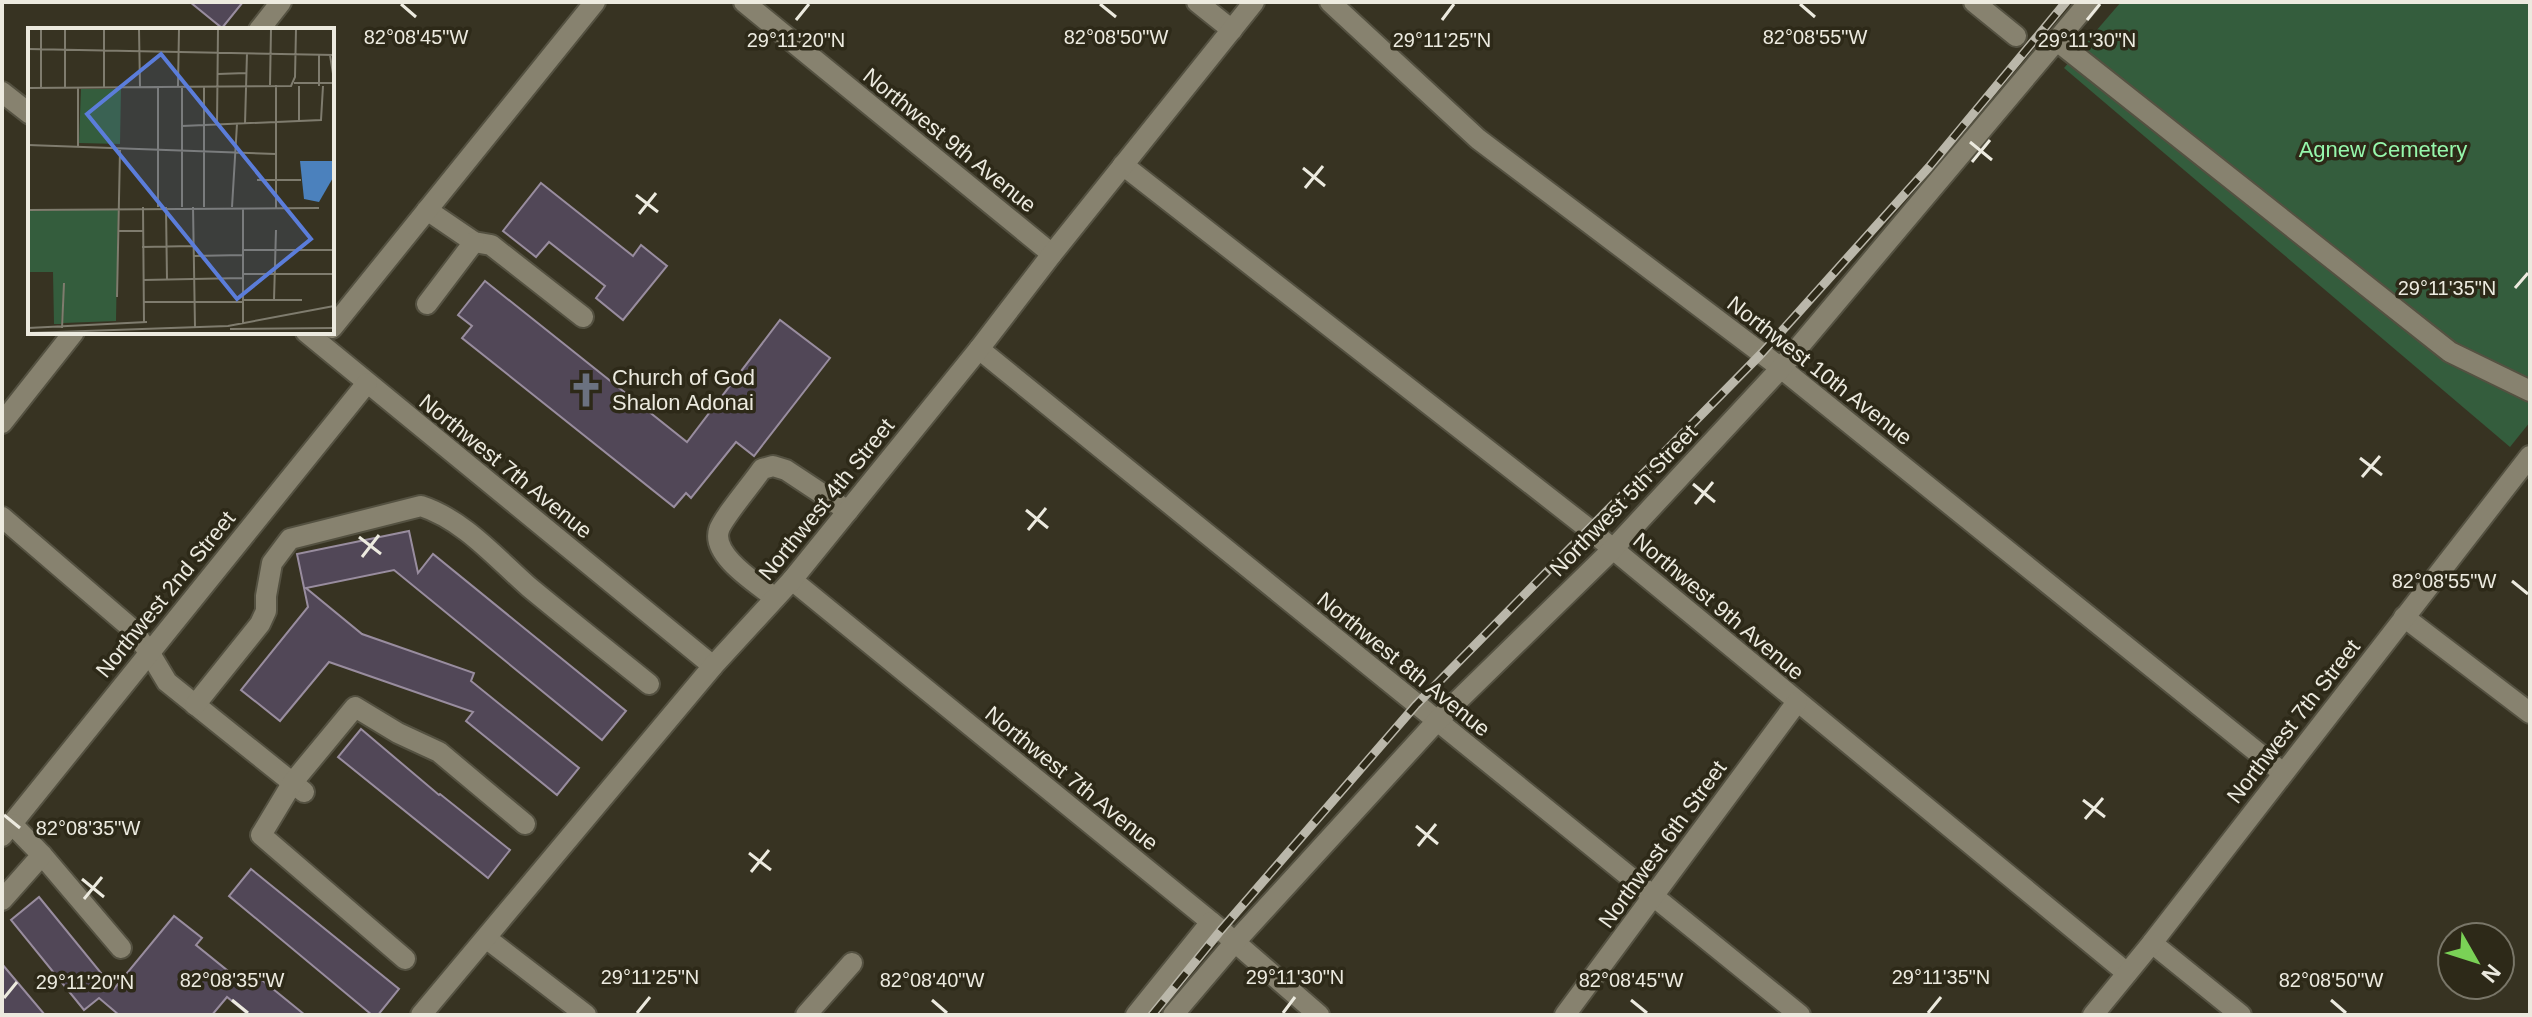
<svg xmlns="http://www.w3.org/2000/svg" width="2532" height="1017" viewBox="0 0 2532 1017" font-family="Helvetica,sans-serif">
<rect width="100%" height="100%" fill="#373322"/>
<path fill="#345d3d" d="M 2121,2 L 2530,2 L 2530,422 L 2510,447 L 2064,68 Z"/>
<g fill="#514757" stroke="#998d9f" stroke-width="2">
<path d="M 190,2 L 243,2 L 222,28 Z"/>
<path d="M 541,183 L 633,256 L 641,245 L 667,266 L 623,320 L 596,298 L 605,286 L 549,242 L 536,257 L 503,231 Z"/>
<path d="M 485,281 L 687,442 L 780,320 L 830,358 L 754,456 L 736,442 L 691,498 L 686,493 L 674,507 L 462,338 L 472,326 L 458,315 Z"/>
<path d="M 409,531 L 418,573 L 433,554 L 626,711 L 602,740 L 394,570 L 306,588 L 362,634 L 474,673 L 471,681 L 579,768 L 557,795 L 466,721 L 473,712 L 329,662 L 280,721 L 241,690 L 308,607 L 297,554 Z"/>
<path d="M 361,729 L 439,795 L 440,794 L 510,850 L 488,878 L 338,757 Z"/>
<path d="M 251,869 L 399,989 L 378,1015 L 372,1015 L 229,896 Z"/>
<path d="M 39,897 L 114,989 L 174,916 L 202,938 L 196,945 L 248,987 L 257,976 L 305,1015 L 249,1015 L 227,997 L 212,1015 L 119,1015 L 99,998 L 84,1010 L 11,920 Z"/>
<path d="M 2,964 L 45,1015 L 2,1015 Z"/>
</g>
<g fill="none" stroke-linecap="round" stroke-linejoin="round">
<g stroke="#545141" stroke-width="24">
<g id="minor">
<path d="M 744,2 L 1052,254"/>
<path d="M 1197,2 L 1232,30"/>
<path d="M 1330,2 L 1478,139 L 1781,368 L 2283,773"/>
<path d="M 1974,2 L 2016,36"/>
<path d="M 259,30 L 281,2"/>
<path d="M 2057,41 L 2450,352 L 2530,391"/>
<path d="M 2,92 L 30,114"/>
<path d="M 1123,165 L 1590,530 L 2127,973"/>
<path d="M 427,210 L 474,242 L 491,245 L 583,317"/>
<path d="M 427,304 L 474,242"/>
<path d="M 332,328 L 595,2"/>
<path d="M 306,332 L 713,666"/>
<path d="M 979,349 L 1800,1015"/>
<path d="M 2,423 L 74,332"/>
<path d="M 2,517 L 131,628 L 149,652 L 167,682 L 304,792"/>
<path d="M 792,580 L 1221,930 L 1319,1015"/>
<path d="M 775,598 C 758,584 711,556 719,530 C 722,519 754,481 762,469 L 773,466 L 786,470 L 848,511"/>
<path d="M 2404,617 L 2530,713"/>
<path d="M 195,705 L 260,624 L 266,611 L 266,596 L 272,563 L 290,539 L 421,506 C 464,520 496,558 529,587 C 569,620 609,652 649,684"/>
<path d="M 2,836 L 367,383"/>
<path d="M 42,855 L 121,948"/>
<path d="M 2,900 L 42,855 L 12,824"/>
<path d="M 486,938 L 586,1015"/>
<path d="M 2152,943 L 2241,1015"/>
<path d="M 405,959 L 261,835 L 293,782 L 355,707 L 398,733 L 439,752 L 525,824"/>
<path d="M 421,1015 L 713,666 L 792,580 L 979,349 L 1052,254 L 1254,2"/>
<path d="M 806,1015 L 852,963"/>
<path d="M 1136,1015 L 1211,922"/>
<path d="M 1173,1015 L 1235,942 L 1437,721 L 1613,549 L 1781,368 L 2089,2"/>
<path d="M 1565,1015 L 1797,702"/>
<path d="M 2093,1015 L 2152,943 L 2530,456"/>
</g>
</g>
<use href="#minor" stroke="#87826f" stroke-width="20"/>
<g stroke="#bab7aa" stroke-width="9">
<path id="rail" d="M 1152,1015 L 1221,930 L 1416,705 L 1762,353 L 1929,167 L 2066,2"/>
</g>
<use href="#rail" stroke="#2d2918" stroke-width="6" stroke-dasharray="18" stroke-linecap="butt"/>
</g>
<path fill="none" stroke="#eceadf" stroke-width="3" d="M 401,4 L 416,17M 1100,4 L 1116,17M 1800,4 L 1815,17M 796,20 L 809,4M 1442,20 L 1454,4M 2087,20 L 2100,4M 1970,142 L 1992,160M 1972,162 L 1990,140M 1303,168 L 1325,186M 1305,188 L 1323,166M 636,195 L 658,212M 639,214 L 656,193M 2515,288 L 2528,273M 2360,458 L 2382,475M 2362,477 L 2380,456M 1693,484 L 1715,502M 1695,504 L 1713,482M 1026,510 L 1048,528M 1028,530 L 1046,508M 359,537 L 381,554M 362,557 L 379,535M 2512,581 L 2528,594M 2083,800 L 2105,817M 4,815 L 20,828M 2085,819 L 2103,798M 1416,826 L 1438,844M 1418,846 L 1436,824M 749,853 L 771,870M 751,872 L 769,850M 82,879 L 104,897M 84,899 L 102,877M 4,998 L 17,982M 232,1000 L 248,1013M 932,1000 L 947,1013M 1631,1000 L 1647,1013M 2331,1000 L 2346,1013M 637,1013 L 650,997M 1283,1013 L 1295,997M 1928,1013 L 1941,997"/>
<defs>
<g id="church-bare" transform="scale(2.76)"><path d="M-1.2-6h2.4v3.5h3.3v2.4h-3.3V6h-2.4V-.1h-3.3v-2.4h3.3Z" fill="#6b7280" stroke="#2d2918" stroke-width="2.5" paint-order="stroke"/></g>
</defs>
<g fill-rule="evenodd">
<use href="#church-bare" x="586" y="390"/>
</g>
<g text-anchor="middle" stroke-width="7" stroke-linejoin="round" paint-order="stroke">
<g font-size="22" fill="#eceadf" stroke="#2d2918">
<text transform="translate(950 140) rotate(39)" y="8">Northwest 9th Avenue</text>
<text transform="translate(1820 370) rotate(38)" y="8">Northwest 10th Avenue</text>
<text transform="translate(506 466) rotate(39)" y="8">Northwest 7th Avenue</text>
<text transform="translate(826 499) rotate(-51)" y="8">Northwest 4th Street</text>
<text transform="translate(1623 500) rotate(-46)" y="8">Northwest 5th Street</text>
<text transform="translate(165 594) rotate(-51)" y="8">Northwest 2nd Street</text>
<text transform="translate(1719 606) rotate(40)" y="8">Northwest 9th Avenue</text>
<text transform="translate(1404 664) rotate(39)" y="8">Northwest 8th Avenue</text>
<text transform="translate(2293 721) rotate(-52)" y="8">Northwest 7th Street</text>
<text transform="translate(1072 778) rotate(39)" y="8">Northwest 7th Avenue</text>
<text transform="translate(1662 844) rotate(-54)" y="8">Northwest 6th Street</text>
</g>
<g font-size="22" fill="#96f7ac" stroke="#2d2918">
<text x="2383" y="157">Agnew Cemetery</text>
</g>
<g font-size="22" fill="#eceadf" stroke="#2d2918" text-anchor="start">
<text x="612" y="385">Church of God<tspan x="612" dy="25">Shalon Adonai</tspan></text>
</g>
</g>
<g transform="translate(28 28)">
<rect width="306" height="306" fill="#373322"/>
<path d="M 53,61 L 93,61 L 92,116 L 51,115 ZM 90,181 L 88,293 L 35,295 L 36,254 L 33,296 L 26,296 L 25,244 L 0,244 L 0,183 Z" fill="#345d3d"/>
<path d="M 272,133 L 306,133 L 306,148 L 291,174 L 276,171 Z" fill="#4b81bd"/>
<path fill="none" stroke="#7f7c6e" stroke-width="2" d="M 13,1 L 13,60M 37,1 L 37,60M 76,1 L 76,59M 111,1 L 112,59M 0,21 L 306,27M 302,27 L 306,52M 190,46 L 218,45M 266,55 L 306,55M 242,57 L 243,1M 248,57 L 248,180M 150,58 L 151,1M 154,58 L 154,179M 271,58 L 271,92M 291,58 L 291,27M 0,60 L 263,58 L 267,49 L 268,1M 217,96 L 219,25M 189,97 L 190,1M 154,98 L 293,92 L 295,58M 0,117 L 248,126M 50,118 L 50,60M 229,152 L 273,152M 115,179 L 116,294M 130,179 L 130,59M 138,179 L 139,252M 165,179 L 167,299M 176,179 L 176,58M 204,179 L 209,96M 0,182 L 291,180M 90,203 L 115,203M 114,219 L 165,218M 215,222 L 306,222M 165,228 L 215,227M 215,246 L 306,246M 115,252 L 215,250M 89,269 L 92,122M 215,272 L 274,272M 246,272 L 248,202M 116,274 L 215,274M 215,296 L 215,180M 0,300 L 119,294M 34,300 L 36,255M 202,301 L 306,300M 0,305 L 200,298 L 306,278"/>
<path fill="#5b7dda" fill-opacity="0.15" stroke="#5b7dda" stroke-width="4" d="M 133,26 L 283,211 L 209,271 L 59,86 Z"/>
<rect width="306" height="306" fill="none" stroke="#eceadf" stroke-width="4"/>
</g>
<g font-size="20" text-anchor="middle" fill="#eceadf" stroke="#2d2918" stroke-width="7" stroke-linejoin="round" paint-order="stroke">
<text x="416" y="44">82°08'45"W</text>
<text x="1116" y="44">82°08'50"W</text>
<text x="1815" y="44">82°08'55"W</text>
<text x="1442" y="47">29°11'25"N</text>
<text x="796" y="47">29°11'20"N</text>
<text x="2087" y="47">29°11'30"N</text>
<text x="2447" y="295">29°11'35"N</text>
<text x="2444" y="588">82°08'55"W</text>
<text x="88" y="835">82°08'35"W</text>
<text x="650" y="984">29°11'25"N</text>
<text x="1295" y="984">29°11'30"N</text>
<text x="1941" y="984">29°11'35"N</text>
<text x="232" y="987">82°08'35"W</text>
<text x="932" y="987">82°08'40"W</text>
<text x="1631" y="987">82°08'45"W</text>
<text x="2331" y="987">82°08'50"W</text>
<text x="85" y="989">29°11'20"N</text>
</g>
<rect width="2532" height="1017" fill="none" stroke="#eceadf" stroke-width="8"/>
<g transform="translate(2476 961) rotate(129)"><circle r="38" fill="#2d2918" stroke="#797668" stroke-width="2"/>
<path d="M0-6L14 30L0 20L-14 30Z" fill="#7ad156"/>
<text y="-12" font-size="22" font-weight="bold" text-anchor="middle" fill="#eceadf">N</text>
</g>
</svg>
